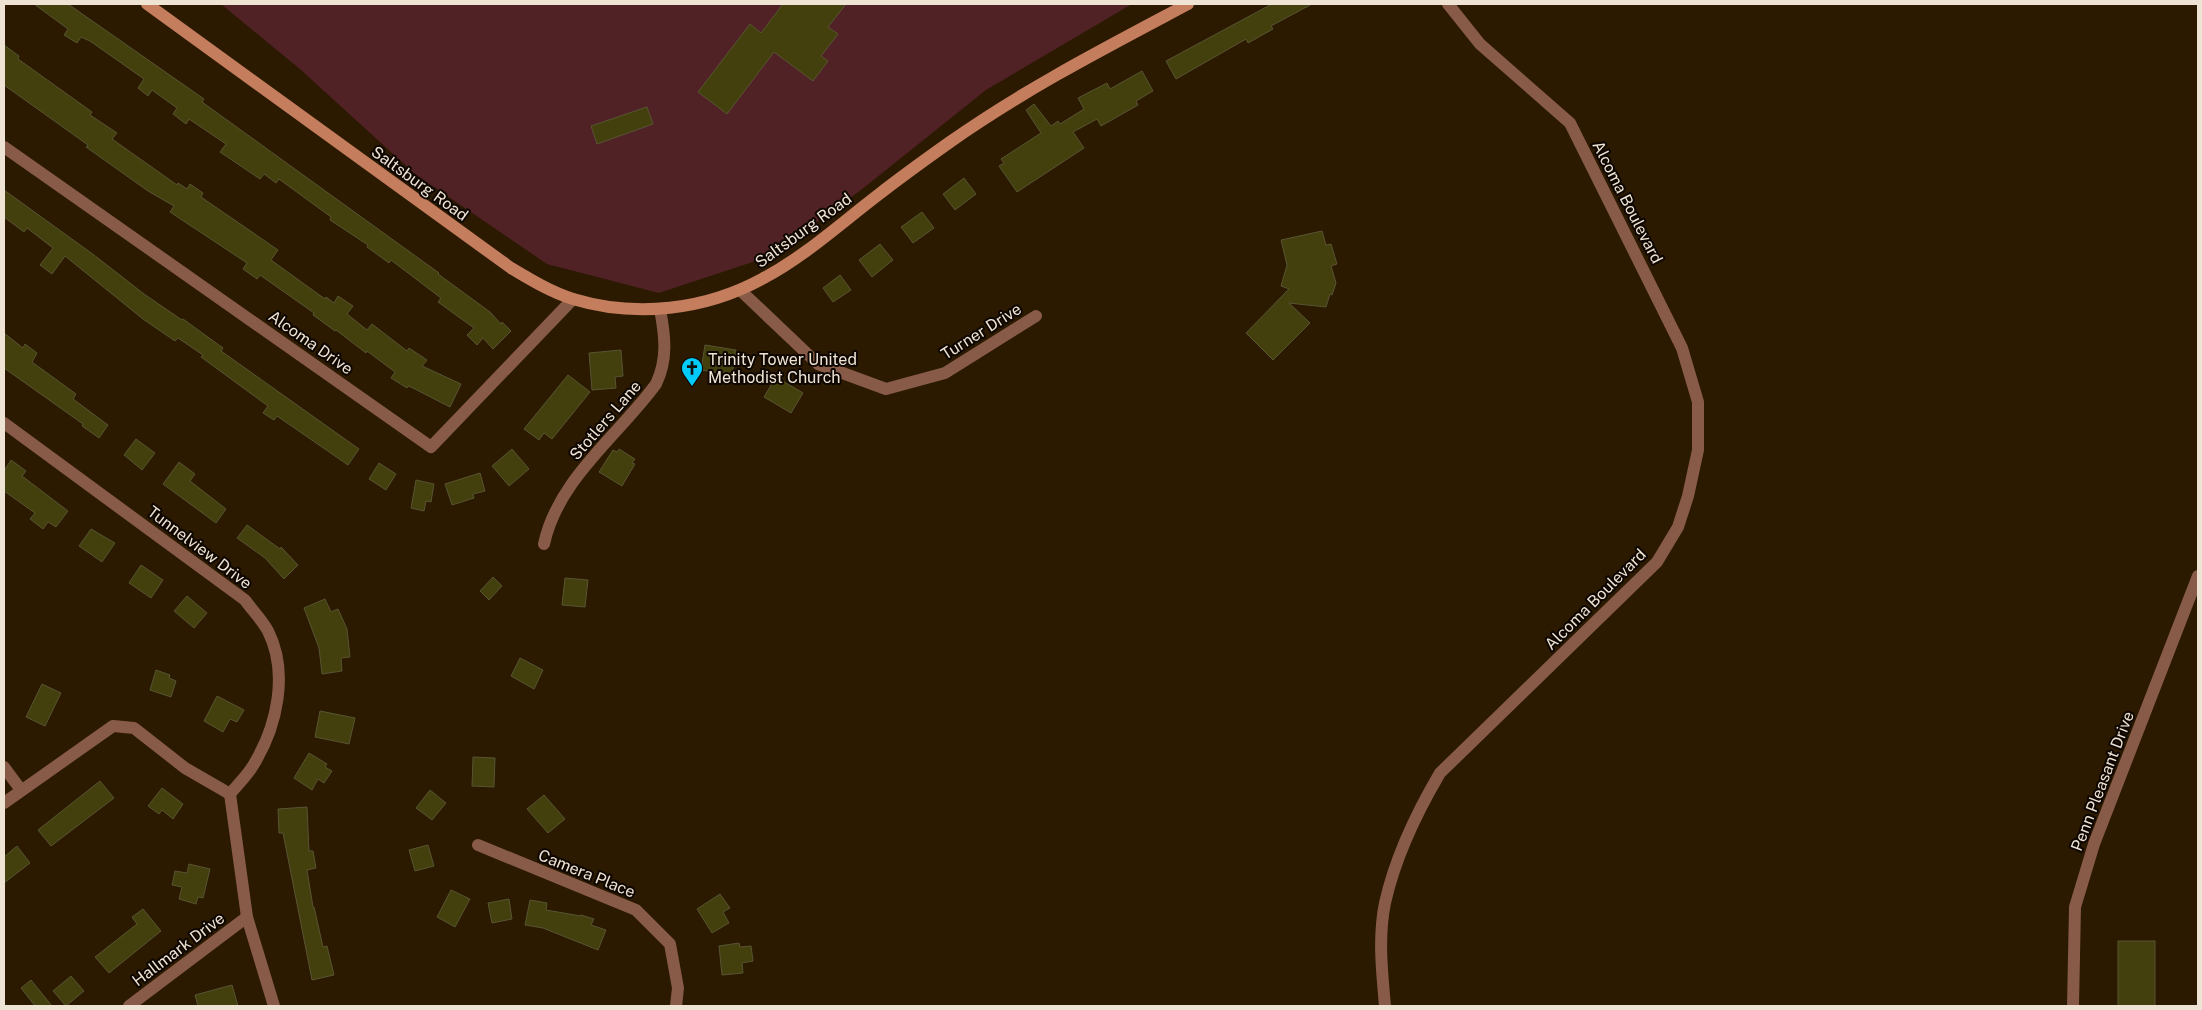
<svg xmlns="http://www.w3.org/2000/svg" width="2202" height="1010" viewBox="0 0 2202 1010" font-family="'Public Sans',sans-serif">
<rect width="100%" height="100%" fill="#2b1900"/>
<path fill="#502226" d="M 221,4 L 1132,4 L 986,90 L 861,190 L 768,257 L 659,293 L 547,264 L 415,174 L 301,70 Z"/>
<g fill="#44400d" stroke="#575433">
<path d="M 34,4 L 68,4 L 204,99 L 202,102 L 439,273 L 438,274 L 490,312 L 501,324 L 502,322 L 511,331 L 493,349 L 483,338 L 477,345 L 467,335 L 474,328 L 438,302 L 441,298 L 391,260 L 389,263 L 367,247 L 368,245 L 330,220 L 331,217 L 279,179 L 276,183 L 264,174 L 260,179 L 220,152 L 226,144 L 189,119 L 186,124 L 173,114 L 177,108 L 152,90 L 148,96 L 138,88 L 144,79 L 90,41 L 81,37 L 77,43 L 64,35 L 68,29 Z"/>
<path d="M 783,4 L 846,4 L 828,27 L 838,34 L 821,56 L 828,61 L 813,81 L 774,52 L 727,114 L 698,92 L 750,24 L 761,33 Z"/>
<path d="M 1272,4 L 1312,4 L 1271,26 L 1273,29 L 1248,43 L 1246,39 L 1176,79 L 1166,61 Z"/>
<path d="M 4,45 L 19,56 L 18,59 L 92,112 L 90,115 L 117,133 L 112,139 L 177,185 L 178,183 L 187,189 L 190,184 L 203,193 L 201,197 L 278,250 L 271,260 L 325,299 L 326,297 L 334,303 L 338,296 L 353,306 L 347,314 L 367,330 L 372,324 L 407,351 L 409,348 L 427,360 L 422,366 L 461,384 L 450,407 L 409,386 L 407,388 L 391,378 L 395,372 L 367,351 L 366,353 L 336,330 L 335,331 L 313,315 L 314,313 L 260,275 L 257,279 L 243,269 L 247,263 L 170,212 L 174,206 L 148,191 L 86,147 L 88,145 L 4,85 Z"/>
<path d="M 1142,71 L 1153,91 L 1136,101 L 1138,105 L 1101,126 L 1097,119 L 1073,132 L 1084,148 L 1017,192 L 999,166 L 1004,163 L 1001,159 L 1041,133 L 1026,110 L 1034,104 L 1051,126 L 1058,121 L 1060,124 L 1084,109 L 1078,98 L 1107,83 L 1110,89 Z"/>
<path d="M 647,107 L 653,124 L 597,144 L 591,126 Z"/>
<path d="M 964,178 L 976,194 L 955,210 L 943,194 Z"/>
<path d="M 4,190 L 94,255 L 144,294 L 182,320 L 183,319 L 223,348 L 221,351 L 359,449 L 348,465 L 277,416 L 274,420 L 263,413 L 268,406 L 201,357 L 203,355 L 178,338 L 175,341 L 143,319 L 65,256 L 52,274 L 40,265 L 53,248 L 27,228 L 24,232 L 4,217 Z"/>
<path d="M 922,212 L 934,228 L 913,243 L 901,227 Z"/>
<path d="M 1322,231 L 1326,245 L 1331,244 L 1337,264 L 1331,266 L 1336,283 L 1332,295 L 1330,294 L 1326,307 L 1289,303 L 1310,323 L 1273,360 L 1246,333 L 1289,289 L 1281,286 L 1287,265 L 1281,240 Z"/>
<path d="M 880,244 L 893,260 L 872,277 L 859,260 Z"/>
<path d="M 840,275 L 851,290 L 833,302 L 823,288 Z"/>
<path d="M 4,333 L 23,348 L 25,344 L 37,353 L 32,362 L 76,394 L 73,399 L 108,425 L 99,438 L 82,426 L 83,424 L 4,368 Z"/>
<path d="M 705,345 L 736,350 L 732,375 L 701,370 Z"/>
<path d="M 621,350 L 623,376 L 615,377 L 616,388 L 592,390 L 589,353 Z"/>
<path d="M 568,375 L 590,392 L 552,439 L 544,433 L 539,440 L 524,429 Z"/>
<path d="M 776,377 L 803,393 L 791,413 L 764,397 Z"/>
<path d="M 136,439 L 155,453 L 142,470 L 124,455 Z"/>
<path d="M 512,449 L 529,469 L 509,486 L 492,466 Z"/>
<path d="M 619,449 L 635,459 L 632,463 L 635,464 L 622,486 L 599,472 L 613,450 L 617,452 Z"/>
<path d="M 11,460 L 26,471 L 22,476 L 68,511 L 56,527 L 48,522 L 43,529 L 30,519 L 35,513 L 4,491 L 4,471 Z"/>
<path d="M 179,462 L 195,474 L 190,481 L 226,509 L 216,523 L 163,484 Z"/>
<path d="M 379,463 L 396,474 L 386,490 L 369,479 Z"/>
<path d="M 480,473 L 485,491 L 473,494 L 474,498 L 452,505 L 445,484 Z"/>
<path d="M 416,480 L 434,484 L 431,502 L 426,501 L 424,511 L 411,508 Z"/>
<path d="M 247,525 L 280,549 L 281,547 L 298,565 L 284,579 L 265,558 L 237,538 Z"/>
<path d="M 91,529 L 115,543 L 102,562 L 79,546 Z"/>
<path d="M 141,565 L 163,580 L 151,598 L 129,583 Z"/>
<path d="M 493,577 L 502,586 L 489,600 L 480,591 Z"/>
<path d="M 565,578 L 588,580 L 585,607 L 562,605 Z"/>
<path d="M 187,596 L 207,613 L 194,628 L 174,611 Z"/>
<path d="M 325,599 L 331,612 L 338,609 L 347,629 L 350,657 L 341,658 L 342,671 L 322,674 L 319,648 L 304,608 Z"/>
<path d="M 520,658 L 543,670 L 534,689 L 511,676 Z"/>
<path d="M 156,670 L 170,675 L 169,678 L 176,681 L 171,697 L 150,690 Z"/>
<path d="M 42,684 L 61,693 L 45,726 L 26,717 Z"/>
<path d="M 217,696 L 244,710 L 237,722 L 230,719 L 223,732 L 204,721 Z"/>
<path d="M 320,711 L 355,718 L 349,744 L 315,737 Z"/>
<path d="M 309,753 L 327,764 L 325,767 L 332,771 L 324,783 L 318,779 L 312,790 L 294,778 Z"/>
<path d="M 473,757 L 495,758 L 494,787 L 472,786 Z"/>
<path d="M 100,781 L 114,798 L 51,846 L 38,830 Z"/>
<path d="M 162,788 L 183,804 L 173,819 L 162,810 L 159,814 L 148,806 Z"/>
<path d="M 430,790 L 446,803 L 432,820 L 416,808 Z"/>
<path d="M 544,795 L 565,819 L 548,833 L 527,809 Z"/>
<path d="M 307,807 L 309,851 L 313,851 L 316,868 L 307,870 L 313,907 L 314,907 L 323,947 L 327,946 L 334,975 L 312,980 L 283,833 L 279,833 L 278,809 Z"/>
<path d="M 428,845 L 434,866 L 415,871 L 409,850 Z"/>
<path d="M 17,846 L 30,863 L 4,883 L 4,857 Z"/>
<path d="M 189,864 L 210,869 L 203,898 L 198,897 L 196,904 L 179,899 L 182,887 L 172,885 L 175,871 L 187,873 Z"/>
<path d="M 451,890 L 470,899 L 455,927 L 437,917 Z"/>
<path d="M 720,894 L 730,908 L 723,912 L 729,923 L 712,933 L 697,909 Z"/>
<path d="M 509,899 L 512,919 L 492,923 L 488,903 Z"/>
<path d="M 530,900 L 547,903 L 546,910 L 581,916 L 581,915 L 594,919 L 591,925 L 606,930 L 598,950 L 543,928 L 525,925 Z"/>
<path d="M 143,909 L 161,931 L 109,973 L 95,957 L 137,924 L 132,917 Z"/>
<rect x="2118" y="941" width="37" height="65"/>
<path d="M 739,943 L 740,947 L 751,946 L 753,961 L 742,963 L 743,973 L 722,975 L 719,946 Z"/>
<path d="M 71,976 L 84,991 L 66,1006 L 53,991 Z"/>
<path d="M 31,980 L 52,1006 L 35,1006 L 21,988 Z"/>
<path d="M 232,985 L 238,1006 L 198,1006 L 195,995 Z"/>
</g>
<g fill="none" stroke-linecap="round" stroke-linejoin="round">
<g stroke="#875b47" stroke-width="12">
<path d="M 4,147 L 431,447 L 573,299"/>
<path d="M 740,290 L 818,364 L 886,389 L 945,373 L 1036,316"/>
<path d="M 4,423 L 245,600 C 252,610 262,620 268,631 C 289,673 277,726 254,764 C 248,775 238,784 230,794 L 247,917 L 274,1006"/>
<path d="M 544,544 C 558,479 618,436 656,384 C 668,359 665,336 660,309"/>
<path d="M 4,767 L 21,790"/>
<path d="M 4,803 L 113,726 L 134,728 L 185,768 L 230,794"/>
<path d="M 478,845 L 636,910 L 670,944 L 678,988 L 676,1006"/>
<path d="M 129,1006 L 247,917"/>
<path d="M 1385,1006 C 1382,972 1378,937 1385,903 C 1395,858 1417,812 1440,773 L 1657,562 L 1678,527 L 1688,496 L 1698,450 L 1698,402 L 1682,348 L 1570,123 L 1480,44 L 1448,4"/>
<path d="M 2073,1006 L 2075,907 L 2094,844 L 2198,576"/>
</g>
<path stroke="#c47d5d" stroke-width="12" d="M 147,4 L 511,268 C 531,280 551,292 573,299 C 636,318 705,310 762,279 C 804,257 840,224 878,195 C 901,177 926,159 950,142 C 1025,89 1107,47 1188,4"/>
</g>
<defs>
<g id="church-pin" transform="scale(1.125)"><path d="M0 17L-7.5 6A9.5 9.5 0 1 1 7.5 6Z" fill="#03cbf9" stroke="#0d0601"/><path d="M-1.2-6h2.4v3.5h3.3v2.4h-3.3V6h-2.4V-.1h-3.3v-2.4h3.3Z" fill="#111"/></g>
</defs>
<g fill-rule="evenodd">
<use href="#church-pin" x="692" y="368"/>
</g>
<g text-anchor="middle" stroke-width="4" stroke-linejoin="round" paint-order="stroke">
<g font-size="16" fill="#efe3d3" stroke="#0d0601">
<text transform="translate(420 183) rotate(36)" y="6">Saltsburg Road</text>
<text transform="translate(1628 202) rotate(63)" y="6">Alcoma Boulevard</text>
<text transform="translate(803 230) rotate(-36)" y="6">Saltsburg Road</text>
<text transform="translate(981 331) rotate(-32)" y="6">Turner Drive</text>
<text transform="translate(311 342) rotate(35)" y="6">Alcoma Drive</text>
<text transform="translate(605 420) rotate(-49)" y="6">Stotlers Lane</text>
<text transform="translate(200 547) rotate(37)" y="6">Tunnelview Drive</text>
<text transform="translate(1595 599) rotate(-45)" y="6">Alcoma Boulevard</text>
<text transform="translate(2102 781) rotate(-69)" y="6">Penn Pleasant Drive</text>
<text transform="translate(587 873) rotate(22)" y="6">Camera Place</text>
<text transform="translate(178 949) rotate(-37)" y="6">Hallmark Drive</text>
</g>
<g font-size="16" fill="#efe3d3" stroke="#0d0601" text-anchor="start">
<text x="708" y="365">Trinity Tower United<tspan x="708" dy="18">Methodist Church</tspan></text>
</g>
</g>
<rect width="2202" height="1010" fill="none" stroke="#efe3d3" stroke-width="10"/>
</svg>
